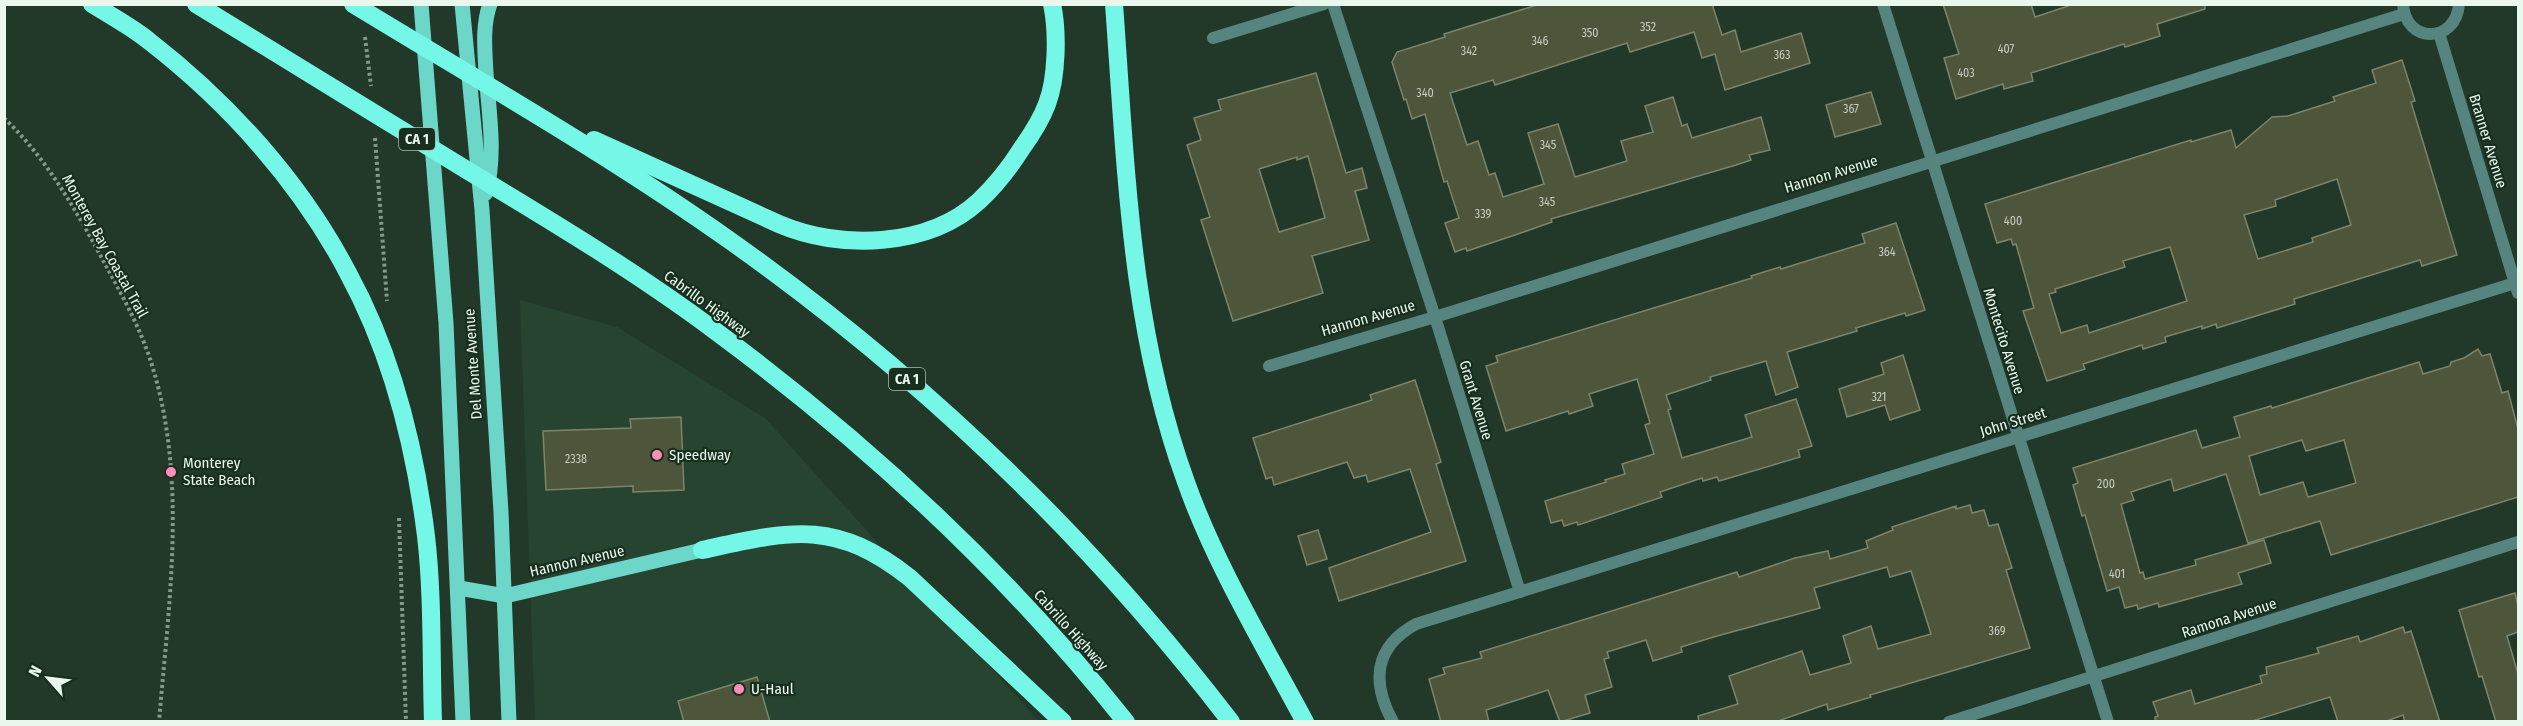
<svg xmlns="http://www.w3.org/2000/svg" width="2523" height="726" viewBox="0 0 2523 726" font-family="'Fira Sans Condensed',sans-serif">
<rect width="100%" height="100%" fill="#223929"/>
<path fill="#264430" d="M 520,300 L 617,327 L 765,418 L 1039,721 L 535,721 Z"/>
<g fill="#4d553b" stroke="#7c856a" stroke-width="1.5" fill-rule="evenodd">
<path d="M 1540,4 L 1712,4 L 1722,35 L 1735,30 L 1741,52 L 1801,33 L 1810,63 L 1725,90 L 1715,54 L 1702,58 L 1694,32 L 1630,52 L 1627,43 L 1495,85 L 1493,80 L 1450,93 L 1467,145 L 1478,141 L 1489,175 L 1495,173 L 1503,197 L 1544,184 L 1528,133 L 1558,124 L 1575,177 L 1627,161 L 1621,141 L 1653,132 L 1645,106 L 1673,97 L 1682,126 L 1687,124 L 1692,138 L 1761,117 L 1770,150 L 1749,155 L 1751,160 L 1736,165 L 1551,219 L 1552,222 L 1515,235 L 1467,251 L 1466,248 L 1455,252 L 1445,223 L 1459,218 L 1447,181 L 1444,182 L 1425,114 L 1412,119 L 1406,99 L 1404,100 L 1392,62 L 1397,52 L 1445,37 L 1444,34 Z"/>
<path d="M 1943,4 L 2031,4 L 2035,17 L 2074,4 L 2205,4 L 2205,9 L 2157,24 L 2160,36 L 2125,47 L 2124,44 L 2031,73 L 2033,81 L 2004,89 L 2003,84 L 1956,99 L 1944,58 L 1959,54 Z"/>
<path d="M 2402,60 L 2415,101 L 2411,102 L 2457,255 L 2422,266 L 2420,260 L 2407,264 L 2294,299 L 2295,304 L 2217,328 L 2216,324 L 2202,329 L 2202,326 L 2165,337 L 2166,342 L 2143,349 L 2142,345 L 2083,364 L 2085,369 L 2047,381 L 2023,311 L 2034,308 L 2016,244 L 2013,245 L 2011,239 L 1997,243 L 1985,204 L 2191,140 L 2191,142 L 2231,130 L 2236,148 L 2272,117 L 2288,116 L 2335,101 L 2333,97 L 2376,83 L 2372,70 ZM 2337,179 L 2351,225 L 2312,238 L 2313,242 L 2258,259 L 2244,215 L 2276,206 L 2275,200 ZM 2170,247 L 2187,301 L 2089,333 L 2087,325 L 2061,333 L 2049,294 L 2056,292 L 2055,289 L 2125,267 L 2123,261 Z"/>
<path d="M 1316,73 L 1346,173 L 1362,168 L 1367,188 L 1355,191 L 1369,240 L 1312,256 L 1323,293 L 1233,321 L 1201,220 L 1210,217 L 1187,145 L 1201,140 L 1194,118 L 1221,110 L 1218,100 ZM 1308,156 L 1325,218 L 1279,232 L 1259,169 L 1297,157 L 1297,160 Z"/>
<path d="M 1871,92 L 1881,124 L 1835,137 L 1826,105 Z"/>
<path d="M 1896,223 L 1925,310 L 1906,316 L 1905,313 L 1856,328 L 1857,331 L 1787,352 L 1798,387 L 1776,395 L 1766,361 L 1710,377 L 1711,380 L 1666,395 L 1671,409 L 1668,410 L 1682,458 L 1752,437 L 1745,415 L 1796,399 L 1812,446 L 1798,450 L 1800,457 L 1719,481 L 1717,477 L 1703,481 L 1702,478 L 1660,492 L 1662,497 L 1578,525 L 1577,522 L 1564,526 L 1562,520 L 1551,523 L 1545,501 L 1606,482 L 1605,480 L 1625,474 L 1622,464 L 1654,454 L 1645,425 L 1650,423 L 1637,379 L 1589,394 L 1593,406 L 1569,414 L 1568,411 L 1506,431 L 1486,366 L 1498,362 L 1496,356 L 1752,278 L 1751,276 L 1780,267 L 1781,269 L 1865,243 L 1862,234 Z"/>
<path d="M 2478,349 L 2482,356 L 2490,354 L 2502,393 L 2508,391 L 2518,429 L 2518,497 L 2331,555 L 2320,521 L 2248,543 L 2226,474 L 2174,491 L 2171,479 L 2131,492 L 2134,500 L 2121,504 L 2140,573 L 2143,572 L 2145,579 L 2196,565 L 2195,560 L 2264,540 L 2271,563 L 2238,573 L 2242,584 L 2159,607 L 2158,603 L 2138,609 L 2137,605 L 2125,608 L 2119,587 L 2107,591 L 2085,515 L 2082,516 L 2073,485 L 2078,483 L 2073,468 L 2196,430 L 2202,448 L 2240,437 L 2234,417 L 2271,406 L 2272,408 L 2419,362 L 2423,374 L 2450,366 L 2451,362 L 2464,358 ZM 2302,440 L 2306,451 L 2344,440 L 2356,483 L 2308,497 L 2303,482 L 2260,495 L 2249,456 Z"/>
<path d="M 1903,355 L 1920,410 L 1890,420 L 1885,405 L 1847,417 L 1839,389 L 1884,374 L 1881,363 Z"/>
<path d="M 1415,380 L 1441,462 L 1436,464 L 1466,561 L 1339,601 L 1329,568 L 1431,532 L 1410,469 L 1368,482 L 1366,475 L 1354,478 L 1347,462 L 1274,485 L 1272,477 L 1266,479 L 1253,438 L 1372,400 L 1370,395 Z"/>
<path d="M 681,417 L 684,490 L 633,492 L 633,486 L 546,490 L 543,431 L 631,428 L 630,419 Z"/>
<path d="M 1970,505 L 1972,513 L 1984,510 L 1989,526 L 1998,524 L 2012,568 L 2006,570 L 2030,648 L 1870,695 L 1871,697 L 1828,710 L 1827,704 L 1775,722 L 1699,722 L 1698,716 L 1738,704 L 1729,676 L 1802,651 L 1810,675 L 1851,663 L 1843,636 L 1871,626 L 1878,649 L 1931,634 L 1911,571 L 1890,577 L 1887,567 L 1814,588 L 1820,608 L 1717,636 L 1681,647 L 1682,652 L 1653,661 L 1646,640 L 1607,652 L 1609,658 L 1604,659 L 1612,687 L 1585,695 L 1590,713 L 1560,722 L 1548,690 L 1486,710 L 1489,722 L 1441,722 L 1429,679 L 1445,674 L 1443,668 L 1482,658 L 1480,652 L 1737,572 L 1739,577 L 1795,558 L 1828,551 L 1830,559 L 1868,548 L 1866,541 L 1893,530 L 1892,527 L 1956,506 L 1956,509 Z"/>
<path d="M 1318,530 L 1327,559 L 1307,565 L 1298,536 Z"/>
<path d="M 2515,593 L 2518,606 L 2518,632 L 2507,636 L 2518,674 L 2518,722 L 2496,722 L 2482,676 L 2479,677 L 2459,610 Z"/>
<path d="M 2403,627 L 2405,633 L 2411,631 L 2440,722 L 2405,722 L 2403,715 L 2384,722 L 2338,722 L 2330,697 L 2249,722 L 2155,722 L 2155,717 L 2158,716 L 2153,702 L 2191,690 L 2195,704 L 2262,683 L 2260,676 L 2267,674 L 2266,667 L 2319,653 L 2317,648 L 2358,636 L 2360,642 Z"/>
<path d="M 757,677 L 770,722 L 684,722 L 678,701 Z"/>
</g>
<g fill="none" stroke-linecap="round" stroke-linejoin="round">
<g stroke="#85978a" stroke-width="4" stroke-dasharray="3 3" stroke-linecap="butt">
<path d="M 365,37 L 371,86"/>
<path d="M 4,118 C 44,156 72,203 98,251 C 116,284 135,317 148,353 C 189,471 169,600 159,722"/>
<path d="M 375,138 L 387,301"/>
<path d="M 399,518 L 406,722"/>
</g>
<g stroke="#55857e" stroke-width="12">
<path d="M 1333,4 L 1435,317 L 1520,592"/>
<path d="M 1883,4 L 2108,722"/>
<path d="M 2403,4 C 2405,44 2456,44 2459,4"/>
<path d="M 2439,33 L 2518,293"/>
<path d="M 1213,38 L 1324,4"/>
<path d="M 1269,366 L 1435,317 L 2404,14"/>
<path d="M 1393,722 C 1371,682 1374,647 1416,624 L 2515,283"/>
<path d="M 1949,722 L 2518,542"/>
</g>
<g stroke="#6cd7c9" stroke-width="15">
<path d="M 421,4 L 446,323 L 463,722"/>
<path d="M 462,4 L 482,210 L 501,512 L 509,722"/>
<path d="M 486,193 C 496,154 489,113 486,73 C 485,51 482,26 490,4"/>
<path d="M 459,588 L 505,596 L 702,550"/>
</g>
<g stroke="#74f7e7" stroke-width="18">
<path d="M 92,4 C 111,16 132,27 149,41 C 229,103 301,183 348,273 C 391,352 415,447 426,536 C 433,595 431,662 433,722"/>
<path d="M 196,4 C 287,60 379,116 470,172 C 553,222 636,272 714,330 C 866,442 1008,574 1126,722"/>
<path d="M 353,4 C 481,82 611,156 732,242 C 921,376 1090,538 1231,722"/>
<path d="M 1114,4 C 1126,166 1130,329 1186,482 C 1214,562 1265,647 1305,722"/>
<path d="M 594,140 L 779,224 C 839,250 928,248 979,201 C 995,186 1010,167 1022,148 C 1032,134 1041,120 1047,104 C 1057,78 1058,32 1052,4"/>
<path d="M 702,550 C 790,531 834,518 910,578 L 1063,722"/>
</g>
</g>
<g fill="#ff8eb9" stroke="#182f20" stroke-width="2">
<circle cx="657" cy="455" r="6"/>
<circle cx="171" cy="472" r="6"/>
<circle cx="739" cy="689" r="6"/>
</g>
<g text-anchor="middle" stroke-width="4.5" stroke-linejoin="round" paint-order="stroke">
<g font-size="12" fill="#c2cec0">
<text x="1648" y="31">352</text>
<text x="1590" y="37">350</text>
<text x="1540" y="45">346</text>
<text x="2006" y="53">407</text>
<text x="1469" y="55">342</text>
<text x="1782" y="59">363</text>
<text x="1966" y="77">403</text>
<text x="1425" y="97">340</text>
<text x="1851" y="113">367</text>
<text x="1548" y="149">345</text>
<text x="1547" y="206">345</text>
<text x="1483" y="218">339</text>
<text x="2013" y="225">400</text>
<text x="1887" y="256">364</text>
<text x="1879" y="401">321</text>
<text x="576" y="463">2338</text>
<text x="2106" y="488">200</text>
<text x="2117" y="578">401</text>
<text x="1997" y="635">369</text>
</g>
<g fill="#182f20" stroke="#aabbb0" stroke-width="1.5">
<rect x="399" y="128" width="36" height="22" rx="4.5"/>
<rect x="889" y="368" width="36" height="22" rx="4.5"/>
</g>
<g font-size="14" font-weight="bold" fill="#e9f7ed">
<text x="417" y="144">CA 1</text>
<text x="907" y="384">CA 1</text>
</g>
<g font-size="15" fill="#e9f7ed" stroke="#182f20">
<text transform="translate(2488 141) rotate(73)" y="5">Branner Avenue</text>
<text transform="translate(1831 174) rotate(-17)" y="5">Hannon Avenue</text>
<text transform="translate(105 246) rotate(61)" y="5">Monterey Bay Coastal Trail</text>
<text transform="translate(707 304) rotate(36)" y="5">Cabrillo Highway</text>
<text transform="translate(1368 318) rotate(-16)" y="5">Hannon Avenue</text>
<text transform="translate(2004 341) rotate(73)" y="5">Montecito Avenue</text>
<text transform="translate(473 364) rotate(-94)" y="5">Del Monte Avenue</text>
<text transform="translate(1476 400) rotate(73)" y="5">Grant Avenue</text>
<text transform="translate(2013 422) rotate(-17)" y="5">John Street</text>
<text transform="translate(577 561) rotate(-13)" y="5">Hannon Avenue</text>
<text transform="translate(2229 618) rotate(-18)" y="5">Ramona Avenue</text>
<text transform="translate(1071 630) rotate(48)" y="5">Cabrillo Highway</text>
</g>
<g font-size="15" fill="#e9f7ed" stroke="#182f20" text-anchor="start">
<text x="669" y="460">Speedway</text>
<text x="183" y="468">Monterey<tspan x="183" dy="17">State Beach</tspan></text>
<text x="751" y="694">U-Haul</text>
</g>
</g>
<rect width="2523" height="726" fill="none" stroke="#e9f7ed" stroke-width="12"/>
<g transform="translate(48 678) rotate(298)" stroke="#182f20" stroke-width="4.5" paint-order="stroke">
<path d="M0-4.5L10 22L0 15L-10 22Z" fill="#e9f7ed"/>
<text y="-9" font-size="16" font-weight="bold" text-anchor="middle" fill="#e9f7ed">N</text>
</g>
</svg>
